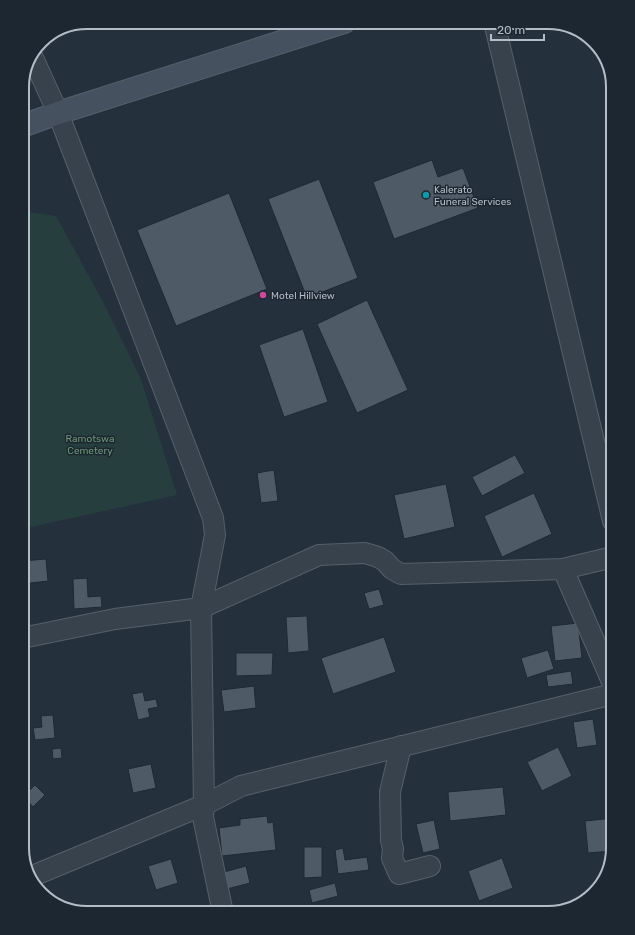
<svg xmlns="http://www.w3.org/2000/svg" width="635" height="935" viewBox="0 0 635 935" font-family="Rubik,sans-serif">
<rect width="100%" height="100%" fill="#24303c"/>
<path fill="#273e3e" d="M 22,211 L 56,216 L 102,300 L 141,379 L 177,495 L 22,529 Z"/>
<g fill="#4e5b67" stroke="#1f2933">
<path d="M 432,160 L 438,177 L 463,168 L 478,208 L 394,239 L 373,182 Z"/>
<path d="M 319,179 L 358,278 L 307,298 L 268,199 Z"/>
<path d="M 229,193 L 267,289 L 176,326 L 137,230 Z"/>
<path d="M 367,300 L 408,390 L 357,413 L 317,324 Z"/>
<path d="M 303,329 L 328,402 L 284,417 L 259,345 Z"/>
<path d="M 515,455 L 525,473 L 482,496 L 472,477 Z"/>
<path d="M 274,470 L 278,501 L 261,503 L 257,473 Z"/>
<path d="M 446,484 L 455,527 L 404,539 L 394,495 Z"/>
<path d="M 534,493 L 552,534 L 502,557 L 484,516 Z"/>
<path d="M 46,559 L 48,581 L 22,584 L 22,561 Z"/>
<path d="M 87,578 L 88,597 L 101,596 L 102,607 L 74,609 L 73,579 Z"/>
<path d="M 379,589 L 384,605 L 369,609 L 364,593 Z"/>
<path d="M 307,616 L 309,651 L 288,653 L 286,617 Z"/>
<path d="M 578,623 L 582,658 L 555,661 L 551,626 Z"/>
<path d="M 384,637 L 396,672 L 333,694 L 321,658 Z"/>
<path d="M 548,650 L 554,669 L 527,678 L 521,658 Z"/>
<path d="M 236,653 L 273,653 L 272,675 L 236,676 Z"/>
<path d="M 571,671 L 573,684 L 548,687 L 546,675 Z"/>
<path d="M 254,686 L 256,708 L 224,712 L 221,690 Z"/>
<path d="M 143,692 L 145,701 L 156,699 L 158,707 L 148,709 L 150,717 L 138,720 L 132,694 Z"/>
<path d="M 22,701 L 26,701 L 30,730 L 22,731 Z"/>
<path d="M 53,715 L 55,738 L 35,740 L 33,728 L 42,727 L 41,716 Z"/>
<path d="M 593,719 L 597,745 L 577,748 L 573,722 Z"/>
<path d="M 558,747 L 572,776 L 542,791 L 527,762 Z"/>
<path d="M 61,748 L 62,758 L 53,759 L 52,749 Z"/>
<path d="M 151,764 L 156,788 L 133,793 L 128,769 Z"/>
<path d="M 35,785 L 45,795 L 33,807 L 26,799 L 28,797 L 25,795 Z"/>
<path d="M 503,787 L 506,815 L 450,821 L 448,792 Z"/>
<path d="M 267,816 L 268,823 L 273,822 L 276,850 L 222,856 L 219,828 L 240,825 L 240,819 Z"/>
<path d="M 613,818 L 612,851 L 588,853 L 585,821 Z"/>
<path d="M 434,820 L 440,849 L 423,853 L 416,824 Z"/>
<path d="M 304,847 L 322,847 L 322,877 L 304,878 Z"/>
<path d="M 343,848 L 345,860 L 367,857 L 369,870 L 338,874 L 335,850 Z"/>
<path d="M 502,858 L 513,888 L 479,901 L 468,871 Z"/>
<path d="M 171,859 L 178,883 L 156,890 L 148,866 Z"/>
<path d="M 246,866 L 250,883 L 227,889 L 224,872 Z"/>
<path d="M 335,883 L 338,896 L 312,903 L 309,890 Z"/>
<path d="M 153,907 L 154,913 L 137,913 L 137,910 Z"/>
</g>
<g fill="none" stroke-linecap="round" stroke-linejoin="round">
<g stroke="#56606a" stroke-width="22">
<g id="minor">
<path d="M 494,22 L 613,521"/>
<path d="M 33,58 L 58,113 L 213,518 L 215,535 L 201,608 L 204,805 L 203,817 L 223,913"/>
<path d="M 563,569 L 613,684"/>
<path d="M 22,638 L 115,619 L 201,608 L 319,555 L 365,553 L 378,557 L 385,561 L 392,569 L 401,574 L 563,569 L 613,557"/>
<path d="M 401,746 L 390,792 L 391,840 L 393,849 L 392,858 L 399,874 L 430,866"/>
<path d="M 30,877 L 204,805 L 241,786 L 613,694"/>
</g>
</g>
<g stroke="#56606a" stroke-width="24">
<path id="secondary" d="M 22,126 L 58,113 L 344,22"/>
</g>
<use href="#minor" stroke="#38424c" stroke-width="20"/>
<use href="#secondary" stroke="#46515f" stroke-width="22"/>
</g>
<circle fill="#0f9aa8" stroke="#1d2731" stroke-width="1.5" cx="426" cy="195" r="4"/>
<circle fill="#d1479c" stroke="#1d2731" stroke-width="1.5" cx="263" cy="295" r="4"/>
<g text-anchor="middle" stroke-width="3" stroke-linejoin="round" paint-order="stroke">
<g font-size="10" fill="#b4bdc7" stroke="#1d2731" text-anchor="start">
<text x="434" y="193">Kalerato<tspan x="434" dy="12">Funeral Services</tspan></text>
<text x="271" y="299">Motel Hillview</text>
</g>
<g font-size="10" fill="#6c9773" stroke="#1d2731">
<text x="90" y="442">Ramotswa<tspan x="90" dy="12">Cemetery</tspan></text>
</g>
</g>
<path d="M0 0H635V935H0ZM87 29H548A58 58 0 0 1 606 87V848A58 58 0 0 1 548 906H87A58 58 0 0 1 29 848V87A58 58 0 0 1 87 29Z" fill="#1d2731" fill-rule="evenodd"/>
<path fill="none" stroke="#b4bdc7" stroke-width="2" d="M87 29H548A58 58 0 0 1 606 87V848A58 58 0 0 1 548 906H87A58 58 0 0 1 29 848V87A58 58 0 0 1 87 29Z"/>
<path d="M491 34v6h53v-6" fill="none" stroke="#b4bdc7" stroke-width="2"/>
<text x="497" y="34" font-size="12" fill="#b4bdc7" stroke="#1d2731" stroke-width="3" paint-order="stroke">20 m</text>
</svg>
